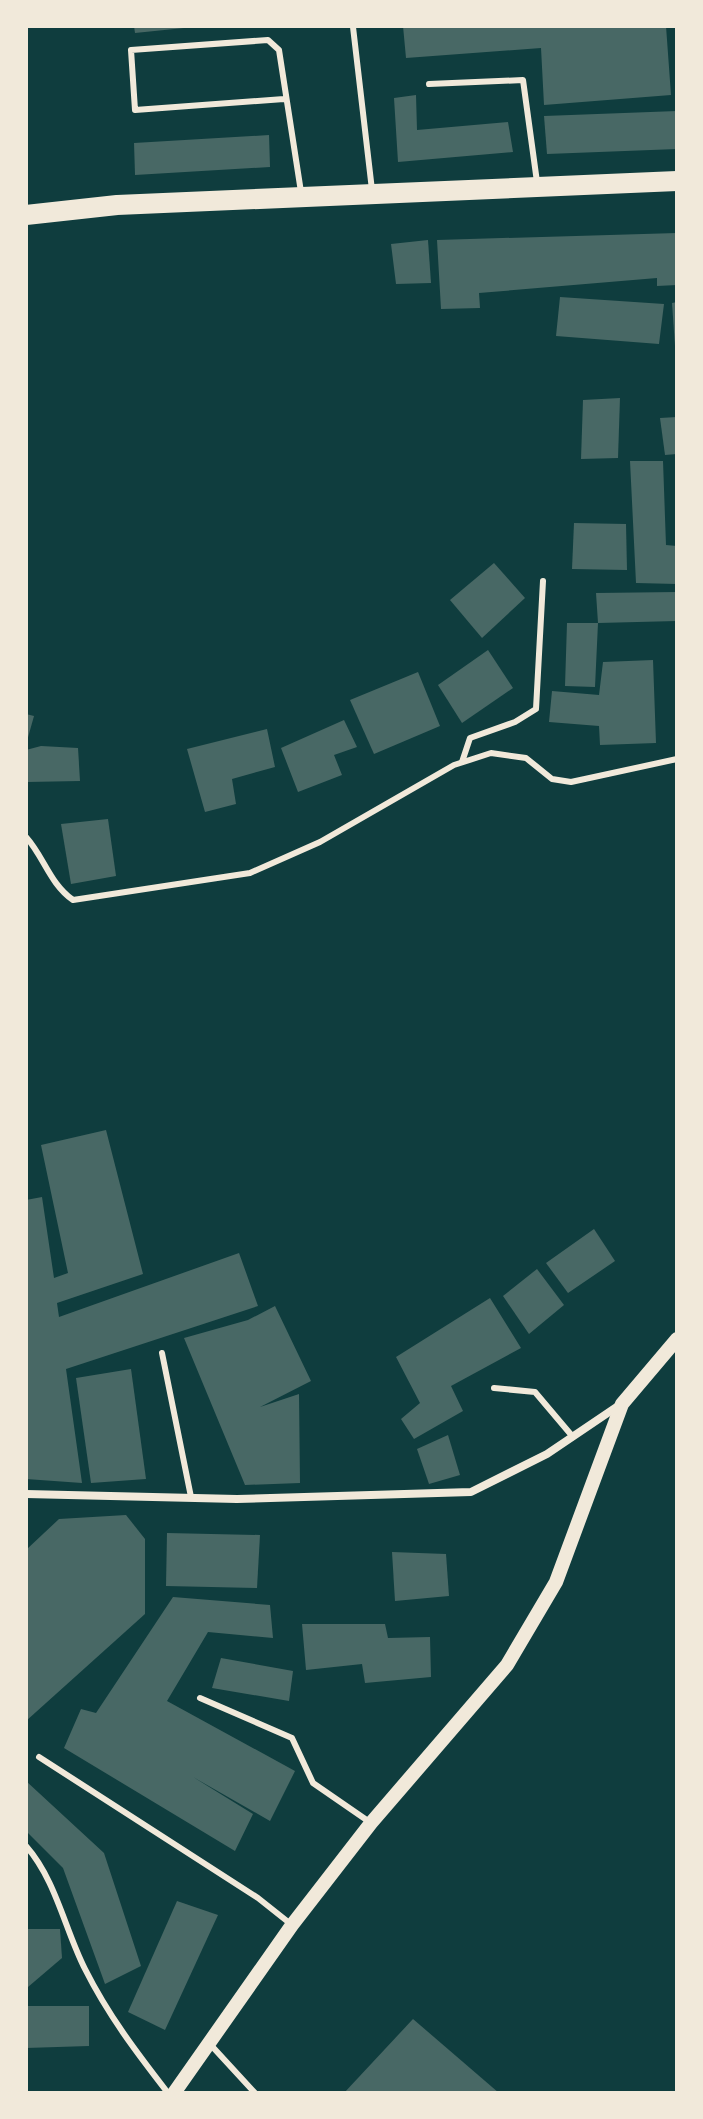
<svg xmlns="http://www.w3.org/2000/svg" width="703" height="2119" viewBox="0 0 703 2119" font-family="'Roboto Condensed',sans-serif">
<rect width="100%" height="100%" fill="#0f3d3e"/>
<g fill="#486865">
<path d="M 134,26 L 184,26 L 184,28 L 135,33 Z"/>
<path d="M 403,26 L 666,26 L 671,95 L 544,105 L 541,48 L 406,58 Z"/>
<path d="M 416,95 L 417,130 L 508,122 L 513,152 L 398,162 L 394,98 Z"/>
<path d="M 677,111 L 677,149 L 547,154 L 544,116 Z"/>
<path d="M 269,135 L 270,167 L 135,175 L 134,143 Z"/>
<path d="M 677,233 L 677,285 L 657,286 L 657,278 L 479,293 L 480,308 L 441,309 L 437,240 Z"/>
<path d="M 428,240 L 431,283 L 396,284 L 391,244 Z"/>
<path d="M 560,297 L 664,304 L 659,344 L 556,336 Z"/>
<path d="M 677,302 L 677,346 L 675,346 L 672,303 Z"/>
<path d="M 620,398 L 618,458 L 581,459 L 583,400 Z"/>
<path d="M 677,417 L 677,454 L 665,455 L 660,418 Z"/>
<path d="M 630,461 L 663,461 L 666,545 L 677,546 L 677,584 L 636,583 Z"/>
<path d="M 574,523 L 626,524 L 627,570 L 572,569 Z"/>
<path d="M 494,563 L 525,598 L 482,638 L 450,600 Z"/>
<path d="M 677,592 L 677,621 L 598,623 L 595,687 L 565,686 L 567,623 L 598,623 L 596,593 Z"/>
<path d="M 488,650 L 513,688 L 462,723 L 438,685 Z"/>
<path d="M 653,660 L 656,743 L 600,745 L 599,726 L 549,722 L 552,691 L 599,695 L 603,662 Z"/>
<path d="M 418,672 L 440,726 L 374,754 L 350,700 Z"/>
<path d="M 26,714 L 34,716 L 27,741 L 26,741 Z"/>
<path d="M 344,720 L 357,747 L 334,755 L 342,775 L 298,792 L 281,748 Z"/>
<path d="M 267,729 L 275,767 L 232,779 L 236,804 L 205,812 L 187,749 Z"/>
<path d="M 41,746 L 78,748 L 80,781 L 27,782 L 26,750 Z"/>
<path d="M 108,819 L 116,876 L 71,884 L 61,824 Z"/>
<path d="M 106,1130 L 143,1274 L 57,1303 L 59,1317 L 239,1253 L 258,1306 L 66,1369 L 82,1483 L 26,1479 L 26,1200 L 42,1197 L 54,1278 L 68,1273 L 41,1145 Z"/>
<path d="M 594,1229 L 615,1261 L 568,1293 L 546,1263 Z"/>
<path d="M 537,1269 L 564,1305 L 529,1334 L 503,1296 Z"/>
<path d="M 490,1298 L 521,1348 L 451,1386 L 463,1411 L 414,1439 L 401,1419 L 420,1403 L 396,1357 Z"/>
<path d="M 275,1306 L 311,1381 L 260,1407 L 299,1394 L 300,1483 L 245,1485 L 184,1338 L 248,1320 Z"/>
<path d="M 131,1369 L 146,1479 L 91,1483 L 76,1378 Z"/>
<path d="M 448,1435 L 460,1475 L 429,1484 L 417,1449 Z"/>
<path d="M 126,1515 L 145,1539 L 145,1614 L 26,1721 L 26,1550 L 59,1519 Z"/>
<path d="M 167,1533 L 260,1535 L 257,1588 L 166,1586 Z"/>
<path d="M 392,1552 L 446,1554 L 449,1596 L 395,1601 Z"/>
<path d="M 173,1597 L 270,1605 L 273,1638 L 208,1632 L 167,1701 L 295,1771 L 270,1821 L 193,1777 L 253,1814 L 235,1851 L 64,1748 L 81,1709 L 96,1713 Z"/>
<path d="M 302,1624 L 385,1624 L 388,1638 L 430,1637 L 431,1677 L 365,1683 L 362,1664 L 306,1670 Z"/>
<path d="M 221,1658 L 293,1671 L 289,1701 L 212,1688 Z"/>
<path d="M 26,1781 L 104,1853 L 141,1966 L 105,1984 L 63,1868 L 26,1831 Z"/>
<path d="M 177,1901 L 218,1915 L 165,2030 L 128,2012 Z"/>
<path d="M 26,1929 L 60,1929 L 62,1958 L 28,1987 Z"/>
<path d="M 26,2006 L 89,2006 L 89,2046 L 26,2048 Z"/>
<path d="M 413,2019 L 499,2093 L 344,2093 Z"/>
</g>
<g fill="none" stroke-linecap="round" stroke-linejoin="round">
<g stroke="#f1e9da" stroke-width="6">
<path d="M 353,27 L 372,190"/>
<path d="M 429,84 L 523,80 L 537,182"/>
<path d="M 284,99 L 135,110 L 131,50 L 268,40 L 279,50 L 301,192"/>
<path d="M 462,762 L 470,738 L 515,722 L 536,709 L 543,581"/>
<path d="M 26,837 C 44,857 50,884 73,900 L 250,873 L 320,842 L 454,765 L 491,753 L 526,758 L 552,779 L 571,782 L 677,759"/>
<path d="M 162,1353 L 191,1497"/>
<path d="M 494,1388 L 535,1392 L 573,1437"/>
<path d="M 200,1698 L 292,1738 L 313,1783 L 371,1823"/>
<path d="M 39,1757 L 258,1898 L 292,1925"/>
<path d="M 26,1846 C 56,1880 65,1930 85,1969 C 108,2015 137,2053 168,2093"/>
<path d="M 209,2043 L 255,2093"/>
</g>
<path stroke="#f1e9da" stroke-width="8" d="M 26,1494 L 237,1499 L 471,1492 L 547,1454 L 621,1404"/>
<path stroke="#f1e9da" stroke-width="14" d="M 174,2093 L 292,1925 L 371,1823 L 507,1665 L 556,1582 L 622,1404 L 677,1339"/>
<path stroke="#f1e9da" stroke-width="20" d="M 26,215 L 117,205 L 677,181"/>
</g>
<rect width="703" height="2119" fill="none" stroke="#f1e9da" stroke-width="56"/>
</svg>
